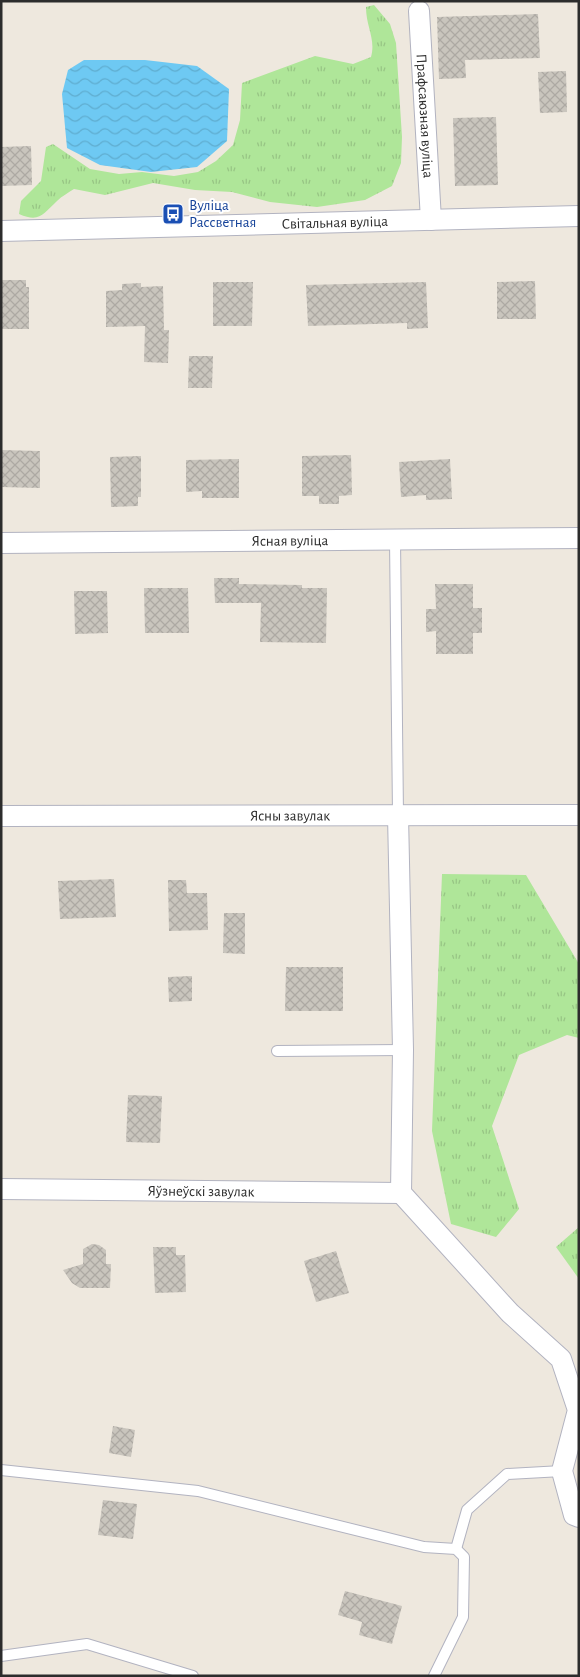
<svg xmlns="http://www.w3.org/2000/svg" width="580" height="1677" viewBox="0 0 580 1677" font-family="'Alegreya Sans',sans-serif">
<defs>
<pattern id="grass-tufts" width="24" height="20" patternUnits="userSpaceOnUse" patternTransform="scale(1.25)"><rect width="24" height="20" fill="#afe699"/><path d="M3 7l-1-3M5 7V3M7 7l1-3M15 17l-1-3M17 17v-4M19 17l1-3" fill="none" stroke="#97c584"/></pattern>
<pattern id="water-waves" width="16" height="10" patternUnits="userSpaceOnUse" patternTransform="scale(1.25)"><rect width="16" height="10" fill="#6ec9f3"/><path d="M0 5q4-4 8 0t8 0" fill="none" stroke="#5fadd0"/></pattern>
<pattern id="building-cross-hatch" width="8" height="8" patternUnits="userSpaceOnUse" patternTransform="scale(1.25)"><rect width="8" height="8" fill="#c9c5bd"/><path d="M0 0l8 8M0 8l8-8" fill="none" stroke="#ada9a3"/></pattern>
</defs>
<rect width="100%" height="100%" fill="#eee8de"/>
<g fill="url(#grass-tufts)">
<path d="M 374,5 L 390,24 L 396,43 L 402,137 L 401,163 L 392,186 L 365,200 L 317,207 L 270,202 L 232,192 L 195,190 L 153,183 L 105,195 L 74,189 C 68,193 62,196 57,201 C 43,214 40,223 19,214 L 21,201 L 41,181 L 46,147 L 53,144 L 90,169 L 119,174 L 142,172 L 174,176 L 198,172 L 216,161 L 233,145 L 240,120 L 242,83 L 315,56 L 353,64 L 371,57 C 376,39 366,27 366,7 Z"/>
<path d="M 442,874 L 526,875 L 579,964 L 579,1038 L 567,1035 L 519,1055 L 492,1126 L 519,1209 L 496,1237 L 451,1224 L 432,1131 Z"/>
<path d="M 579,1227 L 579,1279 L 556,1247 Z"/>
</g>
<path fill="url(#water-waves)" d="M 84,60 L 145,60 L 197,66 L 229,89 L 227,141 L 197,167 L 151,172 L 100,165 L 67,148 L 62,94 L 68,70 Z"/>
<g fill="url(#building-cross-hatch)">
<path d="M 538,14 L 540,58 L 465,60 L 466,78 L 439,79 L 437,17 Z"/>
<path d="M 566,71 L 567,112 L 540,113 L 538,72 Z"/>
<path d="M 496,117 L 498,185 L 455,186 L 453,118 Z"/>
<path d="M 31,146 L 32,185 L 1,186 L 1,147 Z"/>
<path d="M 1,280 L 26,280 L 26,287 L 29,287 L 29,329 L 1,329 Z"/>
<path d="M 535,281 L 536,319 L 497,319 L 497,282 Z"/>
<path d="M 213,282 L 253,282 L 252,326 L 213,326 Z"/>
<path d="M 426,282 L 428,328 L 407,329 L 407,323 L 308,326 L 306,285 Z"/>
<path d="M 141,283 L 141,287 L 163,286 L 164,330 L 169,330 L 168,363 L 144,362 L 145,326 L 106,327 L 106,291 L 122,290 L 122,284 Z"/>
<path d="M 189,356 L 213,356 L 212,388 L 188,388 Z"/>
<path d="M 1,450 L 40,451 L 40,488 L 1,487 Z"/>
<path d="M 351,455 L 352,495 L 339,496 L 339,504 L 319,504 L 319,496 L 302,496 L 302,456 Z"/>
<path d="M 141,456 L 141,497 L 138,497 L 138,506 L 111,507 L 110,457 Z"/>
<path d="M 239,459 L 239,498 L 202,498 L 202,491 L 186,492 L 186,460 Z"/>
<path d="M 450,459 L 452,499 L 426,500 L 426,495 L 401,497 L 399,462 Z"/>
<path d="M 214,578 L 239,578 L 239,584 L 302,585 L 302,588 L 327,588 L 326,643 L 260,642 L 261,603 L 215,603 Z"/>
<path d="M 435,584 L 473,584 L 473,608 L 482,608 L 482,633 L 473,633 L 473,654 L 436,654 L 436,631 L 426,632 L 426,609 L 436,609 Z"/>
<path d="M 144,588 L 188,588 L 189,633 L 145,633 Z"/>
<path d="M 74,591 L 107,591 L 108,633 L 75,634 Z"/>
<path d="M 114,879 L 116,917 L 60,919 L 58,881 Z"/>
<path d="M 168,880 L 186,880 L 187,893 L 207,893 L 208,930 L 169,931 Z"/>
<path d="M 224,913 L 245,913 L 245,954 L 223,953 Z"/>
<path d="M 286,967 L 343,967 L 343,1011 L 285,1011 Z"/>
<path d="M 192,976 L 192,1001 L 169,1002 L 168,977 Z"/>
<path d="M 128,1095 L 162,1096 L 160,1143 L 126,1142 Z"/>
<path d="M 92,1244 L 99,1245 L 106,1250 L 106,1264 L 111,1264 L 110,1288 L 80,1288 L 72,1283 L 63,1270 L 83,1264 L 83,1249 Z"/>
<path d="M 153,1247 L 176,1247 L 176,1255 L 185,1255 L 186,1292 L 155,1293 Z"/>
<path d="M 336,1251 L 349,1293 L 316,1302 L 304,1261 Z"/>
<path d="M 113,1426 L 135,1430 L 131,1457 L 109,1453 Z"/>
<path d="M 103,1500 L 137,1504 L 133,1539 L 98,1535 Z"/>
<path d="M 345,1591 L 402,1606 L 392,1644 L 359,1635 L 362,1622 L 338,1615 Z"/>
</g>
<g fill="none" stroke-linecap="round" stroke-linejoin="round">
<g stroke="#b2b3c0" stroke-width="12">
<g id="lane">
<path d="M 395,539 L 398,815"/>
<path d="M 277,1051 L 403,1050"/>
<path d="M 1,1470 L 198,1491 L 424,1547 L 456,1549 L 464,1557 L 463,1617 L 434,1676"/>
<path d="M 456,1549 L 467,1510 L 507,1474 L 562,1471"/>
<path d="M 1,1656 L 87,1644 L 193,1676"/>
</g>
</g>
<g stroke="#b2b3c0" stroke-width="22">
<g id="street">
<path id="s1" d="M 419,11 L 431,220"/>
<path id="s2" d="M 1,231 L 579,216"/>
<path id="s3" d="M 1,543 L 579,538"/>
<path d="M 398,815 L 403,1050 L 401,1193 L 510,1313 L 561,1359 L 578,1410 L 562,1471 L 574,1515 L 579,1517"/>
<path id="s4" d="M 1,816 L 579,815"/>
<path id="s5" d="M 1,1189 L 401,1193"/>
</g>
</g>
<use href="#lane" stroke="#fff" stroke-width="10"/>
<use href="#street" stroke="#fff" stroke-width="20"/>
</g>
<defs>
<g id="bus-square" transform="scale(1.125)"><rect x="-9" y="-9" width="18" height="18" rx="4" fill="#1a4fb4" stroke="#fff"/><path d="M-5-6H5V4H4V6H2V4H-2V6H-4V4H-5ZM-3.5-4V0h7V-4ZM-3.5 1.2v1.5H-2V1.2ZM2 1.2v1.5H3.5V1.2Z" fill="#fff"/></g>
</defs>
<g fill-rule="evenodd">
<use href="#bus-square" x="173" y="214"/>
</g>
<g text-anchor="middle" stroke-width="4" stroke-linejoin="round" paint-order="stroke">
<g font-size="15" fill="#2c2c2c" stroke="#fff">
<text dy="5" stroke="none"><textPath href="#s1" startOffset="105">Прафсаюзная вуліца</textPath></text>
<text dy="5" stroke="none"><textPath href="#s2" startOffset="334">Світальная вуліца</textPath></text>
<text dy="5" stroke="none"><textPath href="#s3" startOffset="289">Ясная вуліца</textPath></text>
<text dy="5" stroke="none"><textPath href="#s4" startOffset="289">Ясны завулак</textPath></text>
<text dy="5" stroke="none"><textPath href="#s5" startOffset="200">Яўзнеўскі завулак</textPath></text>
</g>
<g font-size="15" fill="#164399" stroke="#fff" text-anchor="start">
<text x="189" y="210">Вуліца<tspan x="189" dy="17">Рассветная</tspan></text>
</g>
</g>
<rect width="580" height="1677" fill="none" stroke="#2c2c2c" stroke-width="5"/>
</svg>
